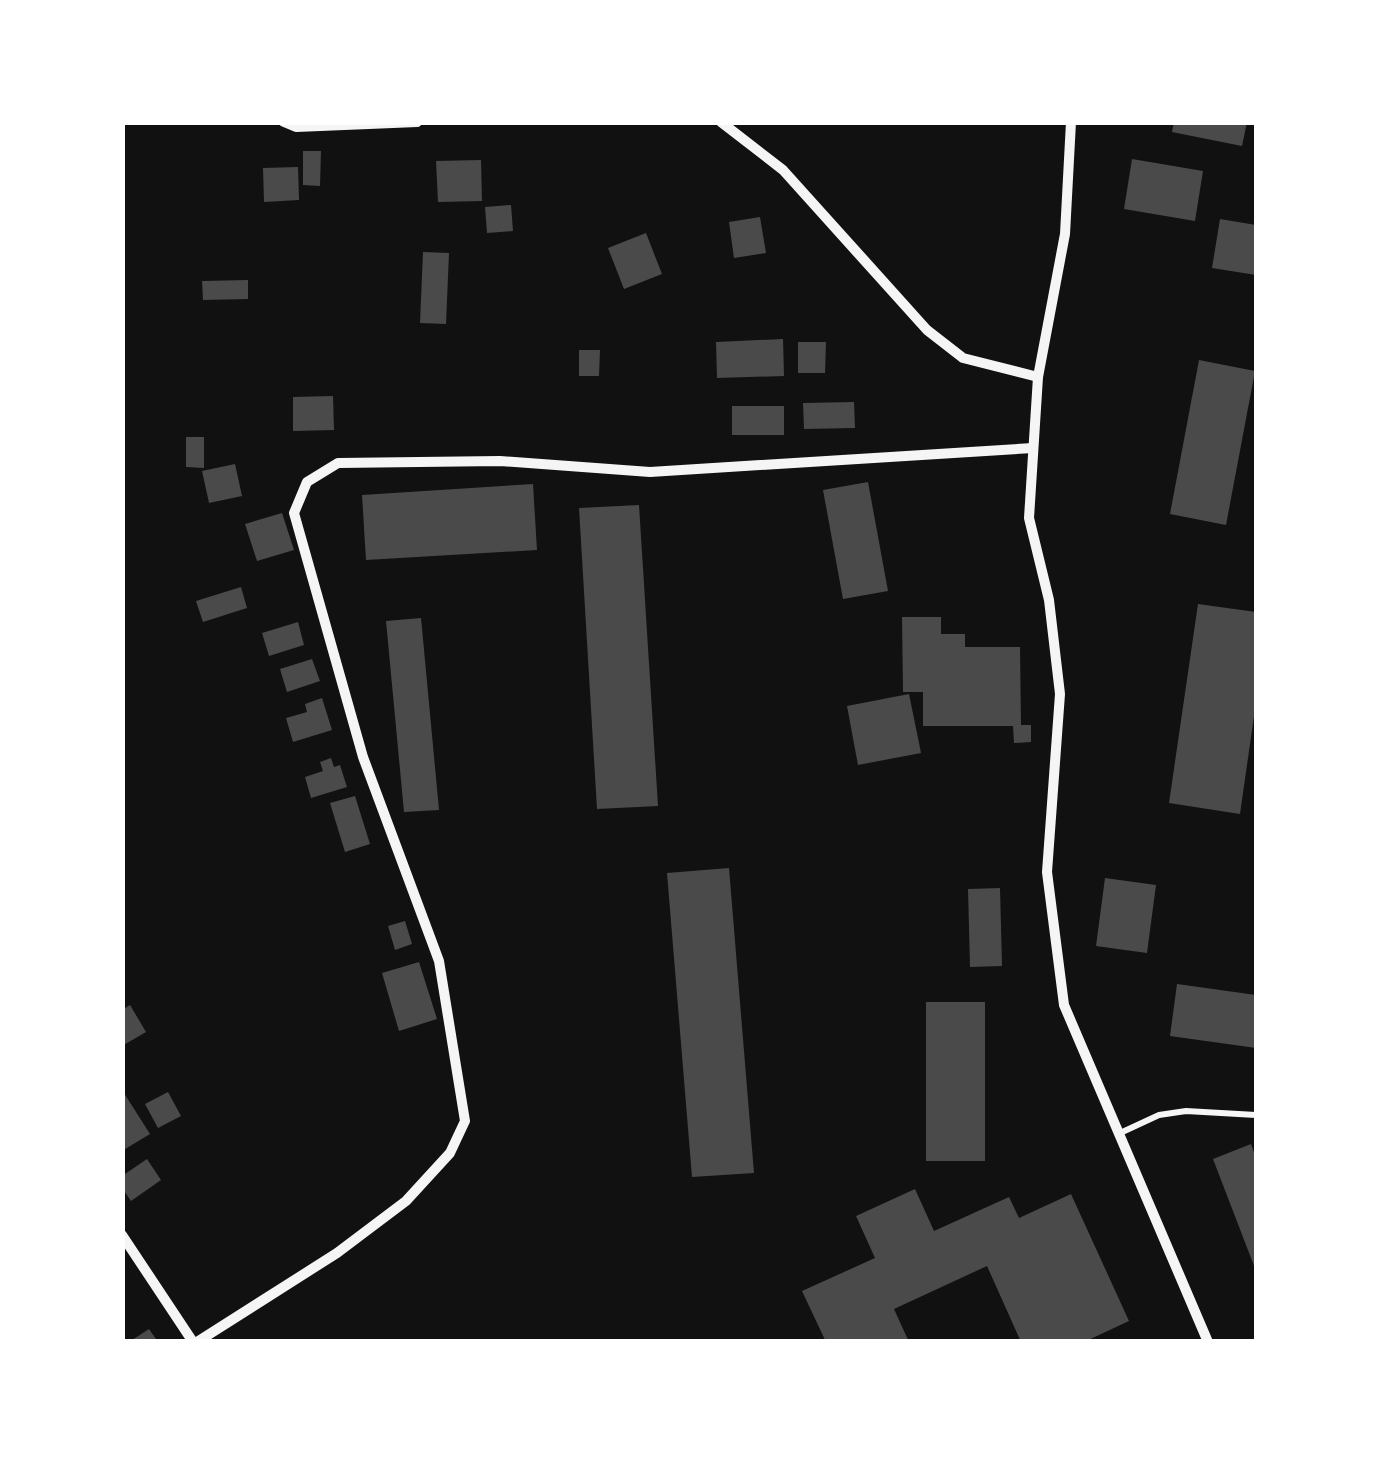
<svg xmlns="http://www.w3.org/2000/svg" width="1379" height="1464" viewBox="0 0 1379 1464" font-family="'Nunito Sans',sans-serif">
<rect width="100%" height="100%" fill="#111"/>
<g fill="#4a4a4a">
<path d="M 1174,122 L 1247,122 L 1242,146 L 1172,132 Z"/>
<path d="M 303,151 L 321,151 L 320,186 L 303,185 Z"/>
<path d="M 1132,159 L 1203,171 L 1195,221 L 1124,209 Z"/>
<path d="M 481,160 L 482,201 L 438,202 L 436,161 Z"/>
<path d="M 298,167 L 299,200 L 264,202 L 263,168 Z"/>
<path d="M 511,205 L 513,231 L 487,233 L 485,207 Z"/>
<path d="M 760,217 L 766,253 L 734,258 L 729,222 Z"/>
<path d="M 1220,219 L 1256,225 L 1256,275 L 1212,268 Z"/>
<path d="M 646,233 L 662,274 L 624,289 L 608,248 Z"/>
<path d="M 423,252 L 449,253 L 446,324 L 420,323 Z"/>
<path d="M 248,280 L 248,299 L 203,300 L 202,281 Z"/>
<path d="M 783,339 L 784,376 L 717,378 L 716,342 Z"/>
<path d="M 798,342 L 826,342 L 825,373 L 798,373 Z"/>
<path d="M 579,350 L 600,350 L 599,376 L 579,376 Z"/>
<path d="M 1199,360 L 1255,371 L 1226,525 L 1170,514 Z"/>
<path d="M 333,396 L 334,430 L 293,431 L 293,397 Z"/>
<path d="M 854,402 L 855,428 L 804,429 L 803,403 Z"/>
<rect x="732" y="406" width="52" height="29"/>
<path d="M 186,437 L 204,437 L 204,468 L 186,467 Z"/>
<path d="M 235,464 L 242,496 L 209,503 L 202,471 Z"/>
<path d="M 868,482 L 888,591 L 843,599 L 823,490 Z"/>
<path d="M 533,484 L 537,550 L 366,560 L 362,495 Z"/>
<path d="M 639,505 L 658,806 L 597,809 L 579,508 Z"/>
<path d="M 282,513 L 294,550 L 257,561 L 245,524 Z"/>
<path d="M 241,587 L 247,608 L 203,622 L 196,601 Z"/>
<path d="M 1198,604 L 1256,612 L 1256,702 L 1240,814 L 1169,803 Z"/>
<path d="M 902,617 L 941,617 L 941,634 L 965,634 L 965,647 L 1020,647 L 1021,725 L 1031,725 L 1031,742 L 1014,743 L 1013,726 L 923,726 L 923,692 L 903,692 Z"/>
<path d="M 421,618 L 439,810 L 404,812 L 386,621 Z"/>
<path d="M 298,622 L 304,645 L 269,656 L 262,633 Z"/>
<path d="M 312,659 L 320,681 L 287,692 L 280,669 Z"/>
<path d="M 909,694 L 921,753 L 858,765 L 847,706 Z"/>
<path d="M 322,698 L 332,730 L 293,742 L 286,718 L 307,712 L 305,704 Z"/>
<path d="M 331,758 L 334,767 L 340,765 L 347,787 L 311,798 L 305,777 L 323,771 L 320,762 Z"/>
<path d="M 355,796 L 370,844 L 345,852 L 330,803 Z"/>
<path d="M 729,868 L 754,1173 L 692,1177 L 667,873 Z"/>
<path d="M 1105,878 L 1156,885 L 1147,953 L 1096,946 Z"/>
<path d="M 1000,888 L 1002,966 L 970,967 L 968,889 Z"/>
<path d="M 405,921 L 412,944 L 395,950 L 388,926 Z"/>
<path d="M 419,962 L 437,1019 L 399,1031 L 382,973 Z"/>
<path d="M 1177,984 L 1256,995 L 1256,1048 L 1170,1036 Z"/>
<rect x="926" y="1002" width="59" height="159"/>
<path d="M 130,1005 L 146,1032 L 122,1046 L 122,1010 Z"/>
<path d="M 122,1090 L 150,1134 L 122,1151 Z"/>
<path d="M 168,1092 L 181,1116 L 158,1128 L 145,1104 Z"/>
<path d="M 1251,1144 L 1256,1158 L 1256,1271 L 1213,1159 Z"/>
<path d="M 147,1159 L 161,1180 L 131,1201 L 122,1188 L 122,1176 Z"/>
<path d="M 915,1189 L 934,1231 L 1009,1197 L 1019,1218 L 1071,1194 L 1129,1321 L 1084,1342 L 1021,1342 L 987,1266 L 894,1309 L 909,1342 L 826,1342 L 802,1291 L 875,1258 L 856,1216 Z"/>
<path d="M 149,1329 L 158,1342 L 129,1342 Z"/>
</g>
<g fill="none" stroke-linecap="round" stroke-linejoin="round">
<path stroke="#f5f5f5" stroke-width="6" d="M 1118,1134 L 1159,1115 L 1186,1111 L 1256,1115"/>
<g stroke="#f5f5f5" stroke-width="10">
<path d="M 284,122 L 296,127 L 417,122"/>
<path d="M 721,122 L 783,170 L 927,330 L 963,358 L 1038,377"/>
<path d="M 1071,122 L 1065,234 L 1038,377 L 1029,518 L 1049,600 L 1060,694 L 1047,872 L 1064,1005 L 1208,1342"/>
<path d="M 122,1235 L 193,1342"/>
<path d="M 197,1342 L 337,1253 L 406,1201 L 450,1153 L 465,1121 L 439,961 L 363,757 L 294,513 L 307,482 L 338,463 L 500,461 L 650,472 L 1033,448"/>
</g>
</g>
<rect width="1379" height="1464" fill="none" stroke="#ffffff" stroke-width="250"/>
</svg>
